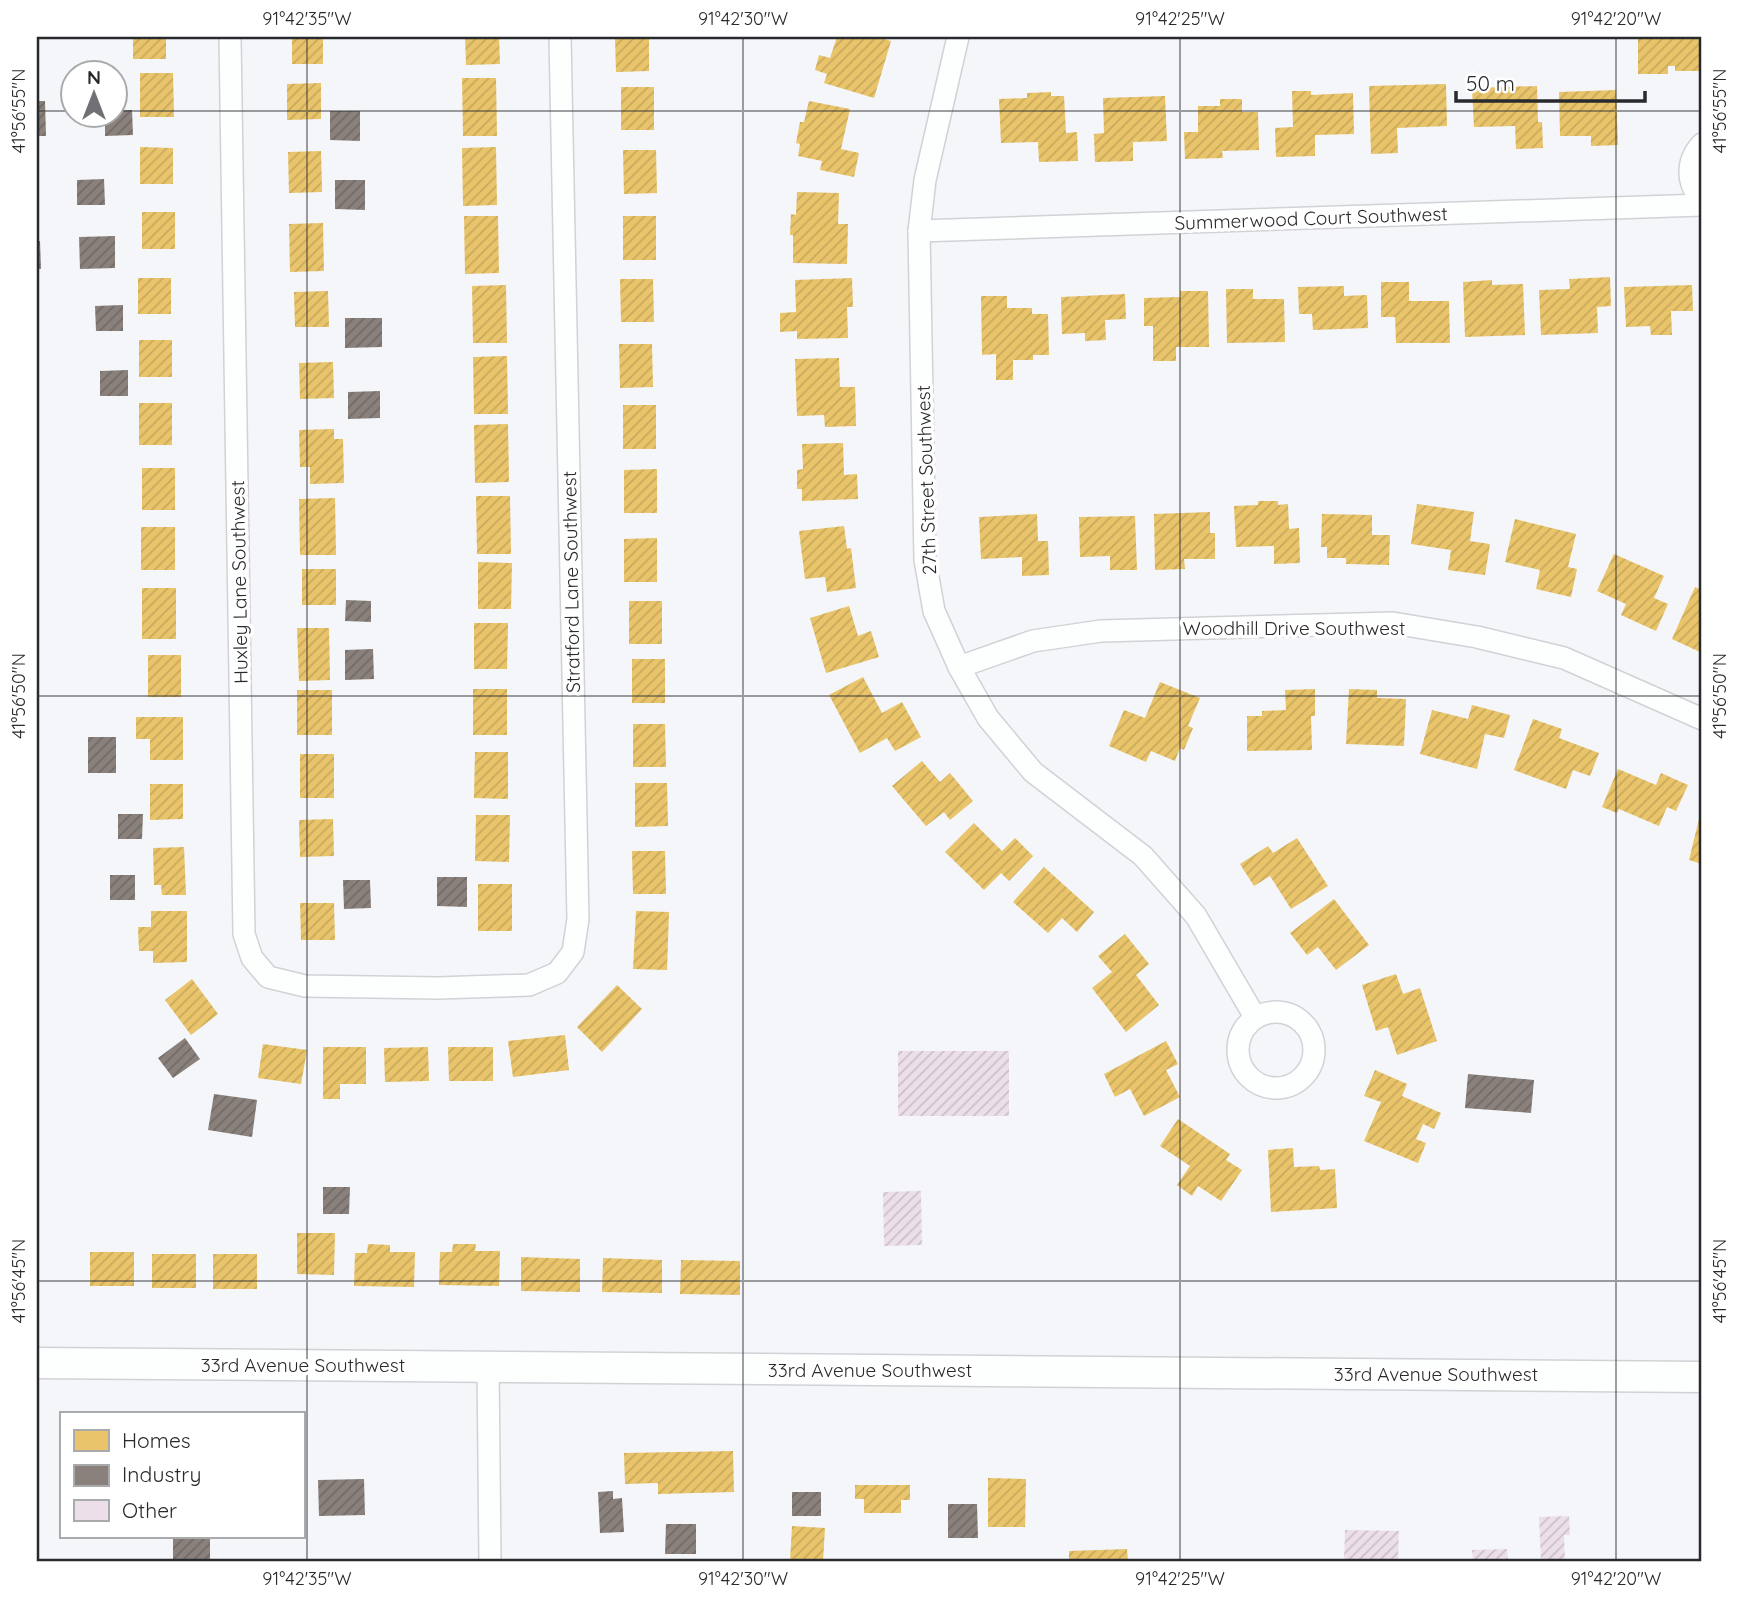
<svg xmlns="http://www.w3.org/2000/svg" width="1739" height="1598" viewBox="0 0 1739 1598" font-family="Quicksand,sans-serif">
<defs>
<pattern id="homes-hatch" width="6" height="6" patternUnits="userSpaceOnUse" patternTransform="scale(1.75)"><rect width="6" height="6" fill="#e9c46a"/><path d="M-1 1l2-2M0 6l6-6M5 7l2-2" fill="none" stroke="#c8a95c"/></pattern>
<pattern id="industry-hatch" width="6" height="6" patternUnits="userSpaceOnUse" patternTransform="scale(1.75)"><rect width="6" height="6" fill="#8a817c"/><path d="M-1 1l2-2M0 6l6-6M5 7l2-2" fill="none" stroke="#716a66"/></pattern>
<pattern id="building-hatch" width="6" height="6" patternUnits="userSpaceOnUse" patternTransform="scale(1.75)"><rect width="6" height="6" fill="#ecdfea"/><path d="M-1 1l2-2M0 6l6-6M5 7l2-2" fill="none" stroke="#cac0c9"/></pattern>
</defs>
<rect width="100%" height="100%" fill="#f4f6fa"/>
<g fill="url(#homes-hatch)">
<rect x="133" y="37" width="33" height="22"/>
<rect x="292" y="37" width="31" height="27"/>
<path d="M 465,37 L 499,37 L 500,64 L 466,65 Z"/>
<path d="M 615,37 L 649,37 L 649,71 L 616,72 Z"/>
<path d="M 837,37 L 876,37 L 891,41 L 874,98 L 824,83 L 827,74 L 815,70 L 819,55 L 830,58 Z"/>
<path d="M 1638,37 L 1698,37 L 1698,39 L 1702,39 L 1702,71 L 1675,71 L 1675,66 L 1668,66 L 1668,74 L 1638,74 Z"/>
<path d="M 140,73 L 173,73 L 174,117 L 140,117 Z"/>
<path d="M 462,78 L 496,78 L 497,136 L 463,136 Z"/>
<path d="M 321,83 L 321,119 L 287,120 L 287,84 Z"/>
<path d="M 1446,84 L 1447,126 L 1397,128 L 1398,153 L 1371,154 L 1369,86 Z"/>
<path d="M 1537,86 L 1538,122 L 1542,122 L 1543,148 L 1516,149 L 1515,126 L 1474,127 L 1472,88 Z"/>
<rect x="621" y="87" width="33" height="43"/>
<path d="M 1616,90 L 1618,145 L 1591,146 L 1591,136 L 1560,136 L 1559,92 Z"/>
<path d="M 1292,91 L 1311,91 L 1311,95 L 1353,93 L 1354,134 L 1315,135 L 1315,156 L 1276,157 L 1275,128 L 1293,127 Z"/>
<path d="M 1051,92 L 1051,96 L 1064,96 L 1066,133 L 1077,132 L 1078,161 L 1039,162 L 1038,142 L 1001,143 L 999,99 L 1027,98 L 1027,93 Z"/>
<path d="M 1165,96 L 1167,141 L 1133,142 L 1133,161 L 1095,162 L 1094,134 L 1104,133 L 1103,98 Z"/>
<path d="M 1220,99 L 1242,99 L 1242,112 L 1258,112 L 1259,150 L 1222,151 L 1223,158 L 1185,159 L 1184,132 L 1198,132 L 1198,106 L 1220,106 Z"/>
<path d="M 809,101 L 850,109 L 841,149 L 859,153 L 854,177 L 820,170 L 822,161 L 798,156 L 800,144 L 796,143 L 800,122 L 804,122 Z"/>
<path d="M 140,147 L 173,148 L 173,184 L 140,184 Z"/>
<path d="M 496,147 L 497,205 L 463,206 L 462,148 Z"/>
<path d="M 623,150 L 656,150 L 657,193 L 624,194 Z"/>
<path d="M 321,151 L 322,192 L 289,193 L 288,152 Z"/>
<path d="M 797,192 L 839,193 L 838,224 L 848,224 L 847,264 L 793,263 L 793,235 L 790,235 L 791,214 L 796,215 Z"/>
<rect x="142" y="212" width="33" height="37"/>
<path d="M 464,216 L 498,216 L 499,273 L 465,274 Z"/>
<rect x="623" y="216" width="33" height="44"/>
<path d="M 323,223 L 324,271 L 290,272 L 289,224 Z"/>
<path d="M 1610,277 L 1611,306 L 1597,307 L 1598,333 L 1541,335 L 1539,290 L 1570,289 L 1569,279 Z"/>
<rect x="138" y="278" width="33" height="36"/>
<path d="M 852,278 L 853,307 L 847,307 L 848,338 L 797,339 L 797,331 L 780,332 L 780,313 L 796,312 L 795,280 Z"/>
<path d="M 620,279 L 653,279 L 654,322 L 621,322 Z"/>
<path d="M 1492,280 L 1492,285 L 1523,284 L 1525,335 L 1465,337 L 1463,282 Z"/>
<path d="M 1381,282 L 1409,282 L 1409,301 L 1449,301 L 1450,343 L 1396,343 L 1395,317 L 1381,317 Z"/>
<path d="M 506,285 L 507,343 L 473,343 L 472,286 Z"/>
<path d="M 1692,285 L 1693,311 L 1671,311 L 1672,335 L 1651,335 L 1650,326 L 1626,327 L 1624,287 Z"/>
<path d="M 1344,286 L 1344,296 L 1367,295 L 1368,328 L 1313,330 L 1312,314 L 1299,314 L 1298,287 Z"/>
<path d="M 1226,289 L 1253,289 L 1253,299 L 1284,299 L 1285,342 L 1227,343 Z"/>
<path d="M 328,291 L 329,327 L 295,327 L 294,292 Z"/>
<path d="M 1180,291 L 1208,291 L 1209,347 L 1176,347 L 1176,361 L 1153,361 L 1153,326 L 1144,326 L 1144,298 L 1180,297 Z"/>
<path d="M 1125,294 L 1126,319 L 1105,320 L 1106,340 L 1085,341 L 1085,333 L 1062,334 L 1061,297 Z"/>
<path d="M 981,296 L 1007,296 L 1007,308 L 1032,308 L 1032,314 L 1048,314 L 1049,355 L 1033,355 L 1033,360 L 1013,360 L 1013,380 L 996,380 L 996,354 L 982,355 Z"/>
<rect x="139" y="340" width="33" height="37"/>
<path d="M 619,344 L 652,344 L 653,387 L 620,388 Z"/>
<path d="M 507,356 L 508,414 L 474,414 L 473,357 Z"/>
<path d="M 839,358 L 840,387 L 855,387 L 856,426 L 825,427 L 824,415 L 797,416 L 795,359 Z"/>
<path d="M 333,362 L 334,398 L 300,399 L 299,363 Z"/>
<rect x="139" y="403" width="33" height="42"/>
<rect x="623" y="405" width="33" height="44"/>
<path d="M 508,424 L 509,482 L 475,483 L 474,425 Z"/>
<path d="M 334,429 L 334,439 L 343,439 L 344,483 L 310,484 L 310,467 L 300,467 L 299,430 Z"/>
<path d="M 843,443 L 844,475 L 857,474 L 858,499 L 802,501 L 802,489 L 797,489 L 797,470 L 803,469 L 802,444 Z"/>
<rect x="142" y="468" width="33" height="42"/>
<path d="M 657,469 L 657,513 L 624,513 L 624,470 Z"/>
<path d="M 476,496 L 510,496 L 511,554 L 477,554 Z"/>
<path d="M 335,498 L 336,555 L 300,555 L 299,499 Z"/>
<path d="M 1258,501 L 1278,501 L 1278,505 L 1288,504 L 1289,529 L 1299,528 L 1300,563 L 1274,564 L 1274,546 L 1236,547 L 1234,506 L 1258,505 Z"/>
<path d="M 1417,504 L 1474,512 L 1470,541 L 1490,544 L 1485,575 L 1448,570 L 1451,550 L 1411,544 Z"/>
<path d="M 1210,512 L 1210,533 L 1215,533 L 1215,559 L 1184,559 L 1185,569 L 1155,570 L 1154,514 Z"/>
<path d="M 1037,514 L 1038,541 L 1048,541 L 1049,575 L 1022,576 L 1022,557 L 981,559 L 979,517 Z"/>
<path d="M 1322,514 L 1372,515 L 1372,535 L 1390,535 L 1389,565 L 1346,564 L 1346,558 L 1327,558 L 1327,547 L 1321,547 Z"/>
<path d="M 1135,516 L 1137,570 L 1110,570 L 1110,556 L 1080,557 L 1079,517 Z"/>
<path d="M 1515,519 L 1576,534 L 1568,567 L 1577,569 L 1571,597 L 1536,589 L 1540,570 L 1505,562 Z"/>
<path d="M 844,526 L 847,549 L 851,548 L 856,588 L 827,592 L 825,577 L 805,579 L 799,531 Z"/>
<rect x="141" y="527" width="34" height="43"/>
<path d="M 657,538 L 657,582 L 624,582 L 624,539 Z"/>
<path d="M 1614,554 L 1664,576 L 1654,598 L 1668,604 L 1656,631 L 1621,615 L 1626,604 L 1597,591 Z"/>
<path d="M 478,562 L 512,563 L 511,609 L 478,609 Z"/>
<rect x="302" y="569" width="34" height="36"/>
<path d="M 1695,587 L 1702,590 L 1702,653 L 1672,639 Z"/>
<rect x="142" y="588" width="34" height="51"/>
<rect x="629" y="601" width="33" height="43"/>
<path d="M 849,606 L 858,636 L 871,631 L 879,657 L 826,673 L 810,618 Z"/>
<path d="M 474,623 L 508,623 L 507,669 L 474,669 Z"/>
<path d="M 297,628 L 329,628 L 330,680 L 299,681 Z"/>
<rect x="148" y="655" width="33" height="42"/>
<rect x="632" y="659" width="33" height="44"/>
<path d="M 863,677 L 882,713 L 902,702 L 921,737 L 895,751 L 887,738 L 860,753 L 829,695 Z"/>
<path d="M 1160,682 L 1200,698 L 1188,726 L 1193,728 L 1184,750 L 1180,748 L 1175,761 L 1151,751 L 1146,762 L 1109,746 L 1124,710 L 1145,718 Z"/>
<rect x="473" y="689" width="34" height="46"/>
<path d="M 1315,689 L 1315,716 L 1311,716 L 1312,750 L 1247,751 L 1247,716 L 1262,716 L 1262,711 L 1286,710 L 1285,690 Z"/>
<path d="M 1349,689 L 1377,690 L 1377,698 L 1406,699 L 1404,746 L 1346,744 Z"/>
<rect x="297" y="690" width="35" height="45"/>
<path d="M 1472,705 L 1510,715 L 1504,738 L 1485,734 L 1477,769 L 1420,754 L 1432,710 L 1468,719 Z"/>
<path d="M 136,717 L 183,717 L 183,760 L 150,760 L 150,739 L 136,739 Z"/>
<path d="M 1533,719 L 1562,729 L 1559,738 L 1599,753 L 1590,776 L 1573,770 L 1566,789 L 1514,770 Z"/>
<path d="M 633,724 L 665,724 L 666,767 L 633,767 Z"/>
<path d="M 475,752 L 508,752 L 508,799 L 474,798 Z"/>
<rect x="300" y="754" width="34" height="44"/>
<path d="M 922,761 L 940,782 L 950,773 L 973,801 L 950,820 L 944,812 L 926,826 L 892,786 Z"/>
<path d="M 1618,769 L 1656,785 L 1661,773 L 1688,785 L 1676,811 L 1667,807 L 1659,826 L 1619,809 L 1617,813 L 1602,807 Z"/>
<path d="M 635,783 L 667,783 L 668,826 L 635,827 Z"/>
<path d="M 150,784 L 183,784 L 183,819 L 150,820 Z"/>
<path d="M 476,815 L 510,815 L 509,862 L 475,861 Z"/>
<path d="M 333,819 L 334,856 L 300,857 L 299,820 Z"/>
<path d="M 1699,819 L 1702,820 L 1702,864 L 1689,860 Z"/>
<path d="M 974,823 L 1002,851 L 1015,838 L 1033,856 L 1009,881 L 1001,873 L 984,890 L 945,852 Z"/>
<path d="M 1297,838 L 1328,886 L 1291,909 L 1270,876 L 1254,886 L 1240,864 L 1268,846 L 1273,853 Z"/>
<path d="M 184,847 L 186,895 L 162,895 L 161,885 L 154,885 L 153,848 Z"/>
<path d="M 632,851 L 665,851 L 666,894 L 633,894 Z"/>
<path d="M 1044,867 L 1094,912 L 1077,932 L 1062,918 L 1048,933 L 1013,902 Z"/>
<rect x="478" y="884" width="34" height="47"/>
<path d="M 1334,899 L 1369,945 L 1336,970 L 1318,947 L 1307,955 L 1290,933 Z"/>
<path d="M 300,903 L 334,903 L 335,940 L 301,940 Z"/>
<path d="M 151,911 L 187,911 L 187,962 L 153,963 L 153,951 L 139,951 L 138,927 L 151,927 Z"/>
<path d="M 636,911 L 669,912 L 667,970 L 633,969 Z"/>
<path d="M 1125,934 L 1149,964 L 1136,975 L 1159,1005 L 1126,1032 L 1092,988 L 1112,972 L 1098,956 Z"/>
<path d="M 1396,974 L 1403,994 L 1420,988 L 1437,1041 L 1397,1055 L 1388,1027 L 1376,1031 L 1362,985 Z"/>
<path d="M 192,979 L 218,1014 L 191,1035 L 165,1000 Z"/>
<path d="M 617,985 L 642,1009 L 602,1052 L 577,1027 Z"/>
<path d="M 565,1035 L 569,1070 L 513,1077 L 508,1041 Z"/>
<path d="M 1166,1041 L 1178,1064 L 1166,1070 L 1180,1097 L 1144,1116 L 1130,1089 L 1115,1097 L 1104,1074 Z"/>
<path d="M 263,1044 L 307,1050 L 301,1084 L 258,1078 Z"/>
<path d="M 323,1047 L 366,1047 L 366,1084 L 340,1084 L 340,1099 L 323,1099 Z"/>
<path d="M 428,1047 L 429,1081 L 385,1082 L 384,1048 Z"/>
<path d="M 448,1047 L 493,1047 L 493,1081 L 449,1081 Z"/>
<path d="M 1375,1070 L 1407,1084 L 1402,1096 L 1441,1113 L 1434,1129 L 1423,1124 L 1416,1139 L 1426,1143 L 1418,1163 L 1364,1141 L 1381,1102 L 1364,1096 Z"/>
<path d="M 1178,1119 L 1230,1154 L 1226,1160 L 1242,1170 L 1221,1201 L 1198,1186 L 1192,1196 L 1177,1185 L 1190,1166 L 1160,1146 Z"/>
<path d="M 1293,1148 L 1294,1167 L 1319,1166 L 1320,1170 L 1335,1169 L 1337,1208 L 1271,1212 L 1268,1150 Z"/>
<path d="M 297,1233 L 335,1233 L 334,1275 L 297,1274 Z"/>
<path d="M 368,1244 L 390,1245 L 390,1252 L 415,1252 L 414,1287 L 354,1286 L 355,1253 L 367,1253 Z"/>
<path d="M 453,1244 L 476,1244 L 475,1251 L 500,1251 L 499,1286 L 439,1285 L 440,1252 L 452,1252 Z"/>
<rect x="90" y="1252" width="44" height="34"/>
<rect x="152" y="1254" width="44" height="34"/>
<rect x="213" y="1254" width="44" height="35"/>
<path d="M 521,1257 L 580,1259 L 580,1292 L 521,1291 Z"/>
<path d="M 603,1258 L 662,1260 L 662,1293 L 602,1292 Z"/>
<path d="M 681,1260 L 740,1261 L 740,1295 L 680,1294 Z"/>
<path d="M 733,1451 L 734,1492 L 658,1494 L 658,1483 L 625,1484 L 624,1453 Z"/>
<path d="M 988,1478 L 1026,1479 L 1025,1527 L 988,1527 Z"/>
<path d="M 855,1485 L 910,1485 L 910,1500 L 901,1500 L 901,1513 L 864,1513 L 864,1499 L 855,1499 Z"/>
<path d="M 792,1526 L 825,1528 L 823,1561 L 790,1561 Z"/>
<path d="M 1127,1549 L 1128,1561 L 1069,1561 L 1069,1551 Z"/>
</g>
<g fill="url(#industry-hatch)">
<path d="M 37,101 L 45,101 L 46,136 L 37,136 Z"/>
<path d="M 116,110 L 132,110 L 133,135 L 105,136 L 105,116 L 116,116 Z"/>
<path d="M 330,111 L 360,111 L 360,141 L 330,140 Z"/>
<path d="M 104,179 L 105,205 L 77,205 L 77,180 Z"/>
<path d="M 335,180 L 365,180 L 365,210 L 335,209 Z"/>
<path d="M 115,236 L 115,268 L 80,269 L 79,237 Z"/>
<path d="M 37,241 L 40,241 L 41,269 L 37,269 Z"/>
<path d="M 123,305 L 123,331 L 96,331 L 95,306 Z"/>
<path d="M 345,318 L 382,318 L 382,347 L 345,348 Z"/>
<path d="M 128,370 L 128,396 L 100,396 L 100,371 Z"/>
<path d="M 380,391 L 380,418 L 348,419 L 348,392 Z"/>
<path d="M 346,600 L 371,601 L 371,622 L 345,621 Z"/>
<path d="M 373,649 L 374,679 L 345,680 L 345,650 Z"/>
<rect x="88" y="737" width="28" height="36"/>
<path d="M 118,814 L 143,814 L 142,839 L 118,839 Z"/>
<rect x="110" y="875" width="25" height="25"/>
<path d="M 437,877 L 467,877 L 467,907 L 437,906 Z"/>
<path d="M 343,880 L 370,880 L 371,908 L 344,909 Z"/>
<path d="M 185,1038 L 200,1059 L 173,1078 L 158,1058 Z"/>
<path d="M 1468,1074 L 1534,1080 L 1531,1113 L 1465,1108 Z"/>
<path d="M 214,1094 L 257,1100 L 252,1137 L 208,1130 Z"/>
<path d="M 323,1187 L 350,1187 L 349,1214 L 323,1214 Z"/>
<path d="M 364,1479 L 365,1515 L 319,1516 L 318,1480 Z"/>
<path d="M 613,1491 L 613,1499 L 622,1498 L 624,1532 L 600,1533 L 598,1492 Z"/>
<rect x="792" y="1492" width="29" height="24"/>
<path d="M 948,1504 L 977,1504 L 978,1538 L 948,1538 Z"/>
<path d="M 666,1524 L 696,1524 L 696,1554 L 665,1554 Z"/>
<rect x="173" y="1537" width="37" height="24"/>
</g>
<g fill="url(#building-hatch)">
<rect x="898" y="1051" width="111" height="65"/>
<path d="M 921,1191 L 922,1245 L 884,1246 L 883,1192 Z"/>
<path d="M 1569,1516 L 1570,1535 L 1564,1535 L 1565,1561 L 1541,1561 L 1539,1517 Z"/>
<path d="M 1345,1530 L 1399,1531 L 1398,1561 L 1344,1561 Z"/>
<path d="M 1507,1549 L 1508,1561 L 1473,1561 L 1472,1550 Z"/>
</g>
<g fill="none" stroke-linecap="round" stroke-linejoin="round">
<g stroke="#d1d2d6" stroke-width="24">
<g id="street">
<path d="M 230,37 L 244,934 L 252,958 L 268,977 L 305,986 L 438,988 L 529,985 L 557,973 L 573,952 L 578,919 L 560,37"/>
<path d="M 958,37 L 925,180 L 919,231 L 925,560 L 934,611 L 959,667 L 988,718 L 1033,772 L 1143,856 L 1196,916 L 1255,1017"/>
<path d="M 1702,144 C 1686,161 1686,183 1702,200"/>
<path d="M 919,231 L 1702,205"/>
<path d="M 959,667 L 1033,641 L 1101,631 L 1393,623 L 1477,637 L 1564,658 L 1702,719"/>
<circle cx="1276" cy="1050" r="38"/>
<path d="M 488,1367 L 490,1561"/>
</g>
</g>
<g stroke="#d1d2d6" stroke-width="33">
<path id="secondary" d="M 37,1363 L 1702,1377"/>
</g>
<use href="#street" stroke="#fdfefe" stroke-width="21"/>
<use href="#secondary" stroke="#fdfefe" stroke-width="30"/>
</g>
<path fill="none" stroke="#292a2d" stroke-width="2" stroke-opacity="0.45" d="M 307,37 L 307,1561M 743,37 L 743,1561M 1180,37 L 1180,1561M 1616,37 L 1616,1561M 37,111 L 74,111M 116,111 L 1702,111M 37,696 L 1702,696M 37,1281 L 1702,1281"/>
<g text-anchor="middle" stroke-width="7" stroke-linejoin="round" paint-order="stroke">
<g font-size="19" fill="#292a2d" stroke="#fff">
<text transform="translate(1311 218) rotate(-2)" y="7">Summerwood Court Southwest</text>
<text transform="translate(926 480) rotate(-92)" y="7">27th Street Southwest</text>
<text transform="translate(239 582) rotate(-91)" y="7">Huxley Lane Southwest</text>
<text transform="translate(571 582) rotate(-91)" y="7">Stratford Lane Southwest</text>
<text x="1294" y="635">Woodhill Drive Southwest</text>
<text x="303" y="1372">33rd Avenue Southwest</text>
<text x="870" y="1377">33rd Avenue Southwest</text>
<text x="1436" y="1381">33rd Avenue Southwest</text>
</g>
</g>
<rect width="1739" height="1598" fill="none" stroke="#ffffff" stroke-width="77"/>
<rect x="60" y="1412" width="245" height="126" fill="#ffffff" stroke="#a9aaab" stroke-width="2"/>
<rect x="74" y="1430" width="35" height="21" fill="#e9c46a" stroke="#a9aaab" stroke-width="2"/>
<text x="122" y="1448" font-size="21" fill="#292a2d">Homes</text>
<rect x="74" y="1465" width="35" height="21" fill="#8a817c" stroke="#a9aaab" stroke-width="2"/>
<text x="122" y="1482" font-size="21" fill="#292a2d">Industry</text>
<rect x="74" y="1500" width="35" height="21" fill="#ecdfea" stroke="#a9aaab" stroke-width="2"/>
<text x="122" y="1518" font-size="21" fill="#292a2d">Other</text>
<g transform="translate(94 94)"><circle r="33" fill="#ffffff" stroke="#a9aaab" stroke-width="2"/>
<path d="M0-5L12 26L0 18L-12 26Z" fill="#707175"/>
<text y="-10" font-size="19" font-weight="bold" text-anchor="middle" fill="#292a2d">N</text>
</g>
<path d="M1456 91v10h189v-10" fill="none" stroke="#292a2d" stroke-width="3.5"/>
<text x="1466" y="91" font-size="21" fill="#292a2d" stroke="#ffffff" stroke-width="5" paint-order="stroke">50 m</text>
<rect x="38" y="38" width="1662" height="1522" fill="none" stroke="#292a2d" stroke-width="2.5"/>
<g font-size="18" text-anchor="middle" fill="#292a2d">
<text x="307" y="25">91°42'35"W</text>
<text x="743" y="25">91°42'30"W</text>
<text x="1180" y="25">91°42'25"W</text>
<text x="1616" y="25">91°42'20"W</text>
<text transform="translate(19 111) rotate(-90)" y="6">41°56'55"N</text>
<text transform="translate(1720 111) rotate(-90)" y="6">41°56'55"N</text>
<text transform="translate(19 696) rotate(-90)" y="6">41°56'50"N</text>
<text transform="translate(1720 696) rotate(-90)" y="6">41°56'50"N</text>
<text transform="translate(19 1281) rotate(-90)" y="6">41°56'45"N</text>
<text transform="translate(1720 1281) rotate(-90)" y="6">41°56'45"N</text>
<text x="307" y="1585">91°42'35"W</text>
<text x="743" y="1585">91°42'30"W</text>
<text x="1180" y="1585">91°42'25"W</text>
<text x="1616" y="1585">91°42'20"W</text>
</g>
</svg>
